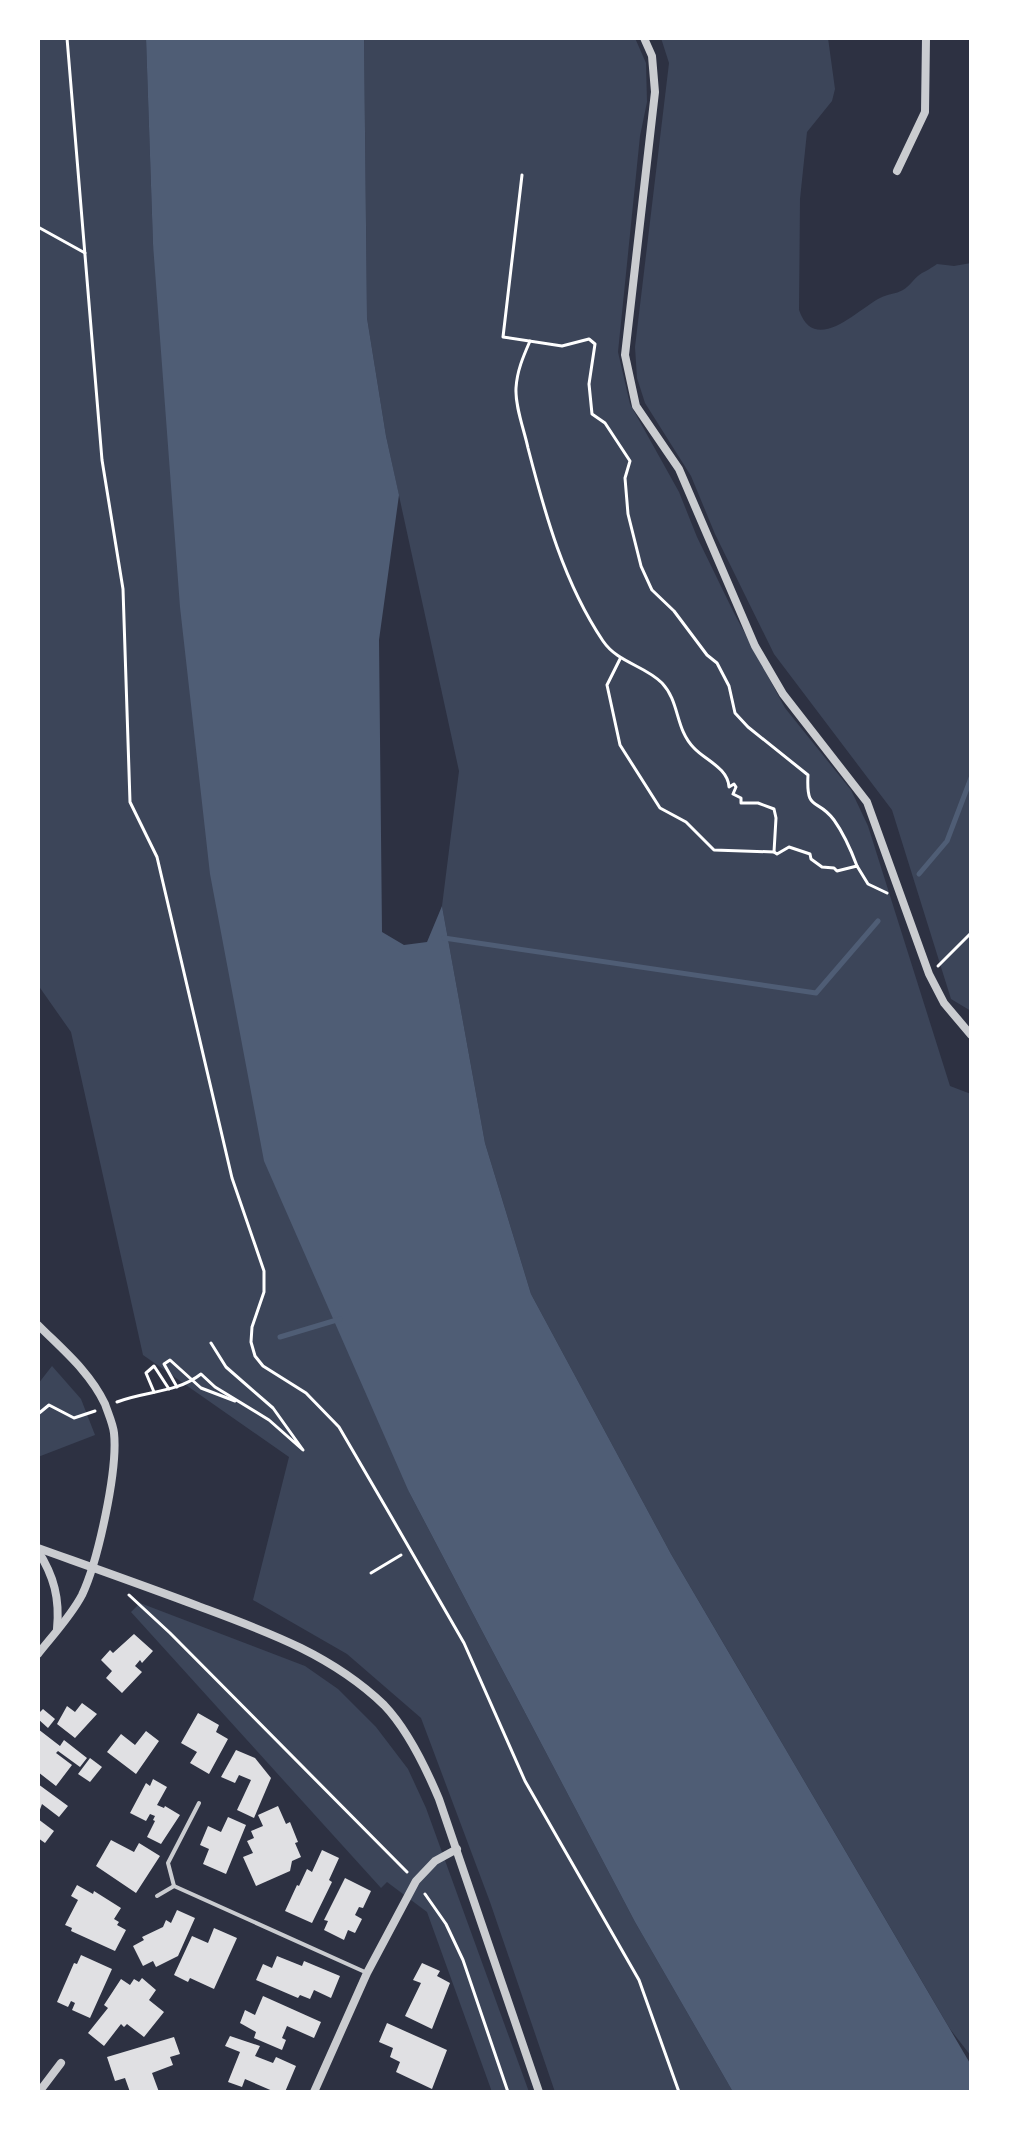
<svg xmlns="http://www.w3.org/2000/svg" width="1009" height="2130" viewBox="0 0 1009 2130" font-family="'Playfair Display',serif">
<rect width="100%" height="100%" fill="#2d3142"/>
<g fill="#3c4559">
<path d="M 38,38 L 146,38 L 153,244 L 409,1492 L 635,1922 L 733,2092 L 555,2092 L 490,1902 L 421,1718 L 347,1654 L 253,1600 L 289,1457 L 143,1355 L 71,1032 L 38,985 Z"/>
<path d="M 364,38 L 635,38 L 646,63 L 647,102 L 640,136 L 618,352 L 630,404 L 679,492 L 697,537 L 734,613 L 785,708 L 851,790 L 868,826 L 950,1086 L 971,1094 L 971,2056 L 950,2029 L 671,1554 L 531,1294 L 485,1143 L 442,906 L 459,771 L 386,436 L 367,318 Z"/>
<path d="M 661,38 L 828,38 L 835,89 L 832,101 L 807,132 L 800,199 L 799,310 C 815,356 858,309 880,298 C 887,294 896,294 903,290 C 910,286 915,277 922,273 C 928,270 931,268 937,264 L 954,266 L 971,263 L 971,1011 L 951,999 L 892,810 L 774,654 L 715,534 L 691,476 L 645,403 L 637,378 L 635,347 L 669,63 Z"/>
<path d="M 52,1366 L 81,1399 L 95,1435 L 38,1457 L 38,1384 Z"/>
<path d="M 140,1603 L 305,1666 L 338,1689 L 376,1727 L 408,1769 L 426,1808 L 529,2092 L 492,2092 L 427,1912 L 387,1882 L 381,1888 L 131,1612 Z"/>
</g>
<path fill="#4f5d75" d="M 146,38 L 364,38 L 367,318 L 386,436 L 399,495 L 379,640 L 382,932 L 404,945 L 427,942 L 442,906 L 485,1143 L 531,1294 L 671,1554 L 971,2065 L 971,2092 L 733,2092 L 635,1922 L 409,1492 L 264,1161 L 210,874 L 180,607 L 153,244 Z"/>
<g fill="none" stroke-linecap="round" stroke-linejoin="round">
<g stroke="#4f5d75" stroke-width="5">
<path d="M 919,874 L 947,841 L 971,778"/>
<path d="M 444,938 L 816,993 L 878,921"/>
<path d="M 280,1337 L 340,1319"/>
</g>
</g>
<g fill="#e0e0e3">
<path d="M 134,1634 L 153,1651 L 142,1663 L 140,1660 L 135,1666 L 142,1672 L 122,1693 L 106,1678 L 112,1671 L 101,1660 L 110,1650 L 113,1653 Z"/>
<path d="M 82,1703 L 97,1714 L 75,1738 L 57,1724 L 67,1706 L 75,1712 Z"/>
<path d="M 43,1709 L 55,1719 L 48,1728 L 38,1719 L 38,1714 Z"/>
<path d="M 198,1713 L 219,1725 L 216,1732 L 228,1739 L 209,1774 L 190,1763 L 197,1752 L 181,1743 Z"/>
<path d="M 38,1729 L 60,1746 L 64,1740 L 87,1758 L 80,1767 L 58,1751 L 56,1753 L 72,1765 L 56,1786 L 38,1772 Z"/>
<path d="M 146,1731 L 159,1741 L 136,1774 L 107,1752 L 121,1734 L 135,1745 Z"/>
<path d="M 236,1750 L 255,1758 L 271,1778 L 254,1818 L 237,1810 L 251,1780 L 239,1775 L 235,1783 L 221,1777 Z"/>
<path d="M 90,1758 L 102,1767 L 90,1782 L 78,1774 Z"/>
<path d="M 153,1779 L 167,1787 L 157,1805 L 164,1808 L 165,1806 L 180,1815 L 161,1844 L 147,1837 L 155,1821 L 153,1820 L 155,1816 L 150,1814 L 146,1821 L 130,1813 L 146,1783 L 150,1786 Z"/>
<path d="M 38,1784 L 68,1806 L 59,1817 L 42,1804 L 38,1815 Z"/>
<path d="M 278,1806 L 286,1824 L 290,1822 L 298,1842 L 295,1843 L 301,1857 L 292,1861 L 290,1871 L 256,1886 L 243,1857 L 253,1853 L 247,1841 L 254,1838 L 251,1831 L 263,1826 L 258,1815 Z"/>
<path d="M 228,1817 L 246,1825 L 226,1874 L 203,1864 L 209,1849 L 200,1845 L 208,1826 L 221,1832 Z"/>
<path d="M 38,1819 L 54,1831 L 45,1843 L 38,1838 Z"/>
<path d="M 111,1840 L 134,1852 L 139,1843 L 160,1856 L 136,1893 L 96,1866 Z"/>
<path d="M 322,1850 L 339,1858 L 329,1880 L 332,1882 L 312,1923 L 285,1911 L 297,1885 L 299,1886 L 307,1869 L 312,1872 Z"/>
<path d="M 345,1878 L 371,1891 L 363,1908 L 359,1907 L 355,1915 L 362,1919 L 355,1933 L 348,1930 L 344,1940 L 324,1930 L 328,1921 L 324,1920 Z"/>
<path d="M 77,1885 L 93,1894 L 94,1891 L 121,1908 L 114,1919 L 119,1922 L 117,1925 L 126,1930 L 115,1951 L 71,1931 L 72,1928 L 65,1925 L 78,1900 L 71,1896 Z"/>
<path d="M 177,1910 L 195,1918 L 178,1956 L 156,1967 L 153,1961 L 143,1966 L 133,1946 L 144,1940 L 142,1937 L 163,1927 L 166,1920 L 171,1923 Z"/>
<path d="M 214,1928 L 237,1938 L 214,1989 L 190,1978 L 188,1982 L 174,1975 L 192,1936 L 208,1943 Z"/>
<path d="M 81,1955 L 112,1969 L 90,2018 L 72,2010 L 75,2003 L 71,2001 L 68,2007 L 57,2002 L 74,1963 L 77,1964 Z"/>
<path d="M 277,1956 L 302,1966 L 304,1961 L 340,1976 L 331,1998 L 314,1990 L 310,1999 L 300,1995 L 298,1998 L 256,1980 L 263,1964 L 272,1968 Z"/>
<path d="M 422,1963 L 440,1971 L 437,1976 L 450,1983 L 432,2029 L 405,2016 L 421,1983 L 413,1980 Z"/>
<path d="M 142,1978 L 156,1990 L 149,2000 L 164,2012 L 144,2037 L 127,2024 L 124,2027 L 121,2024 L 104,2046 L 88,2033 L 108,2008 L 104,2005 L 121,1979 L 130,1985 L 134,1979 L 139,1982 Z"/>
<path d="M 263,1996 L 321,2022 L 314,2038 L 287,2026 L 282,2038 L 286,2040 L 282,2050 L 254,2038 L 256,2032 L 240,2023 L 245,2010 L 255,2015 Z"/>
<path d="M 387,2023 L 447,2050 L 432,2089 L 396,2072 L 400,2062 L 390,2057 L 393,2048 L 379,2042 Z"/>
<path d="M 230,2036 L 260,2046 L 255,2056 L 273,2063 L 276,2057 L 296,2066 L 285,2092 L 275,2092 L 245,2079 L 242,2087 L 228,2082 L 240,2052 L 225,2046 Z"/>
<path d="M 174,2037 L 180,2054 L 170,2057 L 173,2065 L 152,2073 L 159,2092 L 130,2092 L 125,2078 L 115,2081 L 107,2057 Z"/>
</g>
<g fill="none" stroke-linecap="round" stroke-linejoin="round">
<g stroke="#fff" stroke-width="3">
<path d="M 67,38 L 102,460 L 123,589 L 130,802 L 157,857 L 232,1178 L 264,1271 L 264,1292 L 252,1327 L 251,1342 L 255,1356 L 263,1366 L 306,1393 L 339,1427 L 392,1518 L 464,1643 L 525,1781 L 639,1980 L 679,2092"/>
<path d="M 522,175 L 503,337 L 562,346 L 589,339 L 595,344 L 589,384 L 592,414 L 605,423 L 630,461 L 625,478 L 628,514 L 641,566 L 652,590 L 674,611 L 707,655 L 717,663 L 729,686 L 735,713 L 748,727 L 808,775 C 806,813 817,797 834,820 C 844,834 851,850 857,866"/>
<path d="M 38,227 L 85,253"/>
<path d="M 530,341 C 523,357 517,371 516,388 C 515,407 524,429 528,448 C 545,514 564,583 603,641 C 618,663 644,665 662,683 C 680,702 675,729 694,748 C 705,760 728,768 729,787 L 734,784 L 736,787 L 733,794 L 741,798 L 741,803 L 758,803 L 774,809 L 776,818 L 774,852"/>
<path d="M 620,659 L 607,685 L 620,745 L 660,808 L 686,822 L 714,850 L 774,852 L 777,854 L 789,847 L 810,854 L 811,859 L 822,867 L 834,868 L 837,871 L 857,866 L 868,884 L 887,893"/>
<path d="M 938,966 L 971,933"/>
<path d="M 177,1387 L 164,1364 L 170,1360 L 201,1388 L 235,1401"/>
<path d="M 154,1392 L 146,1373 L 154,1366 L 169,1389"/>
<path d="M 117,1402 C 145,1391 177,1393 201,1374 L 215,1387 L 269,1420 L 303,1450 L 273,1408 L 226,1367 L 211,1343"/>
<path d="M 38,1414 L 49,1405 L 74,1418 L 95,1411"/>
<path d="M 371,1573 L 401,1555"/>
<path d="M 129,1595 L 170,1633 L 407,1872"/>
<path d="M 425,1894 L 446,1924 L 463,1960 L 508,2092"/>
</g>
<g stroke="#caccd0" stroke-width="4">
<path d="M 199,1803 L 168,1863 L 174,1886 L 365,1972"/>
<path d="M 157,1896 L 174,1886"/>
</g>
<g stroke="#caccd0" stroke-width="8">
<path d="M 644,38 L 652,56 L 655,92 L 625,355 L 636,406 L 679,469 L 755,646 L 783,694 L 867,802 L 929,974 L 944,1003 L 971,1035"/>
<path d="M 897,171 L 925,112 L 926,38"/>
<path d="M 38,1325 C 63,1350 90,1372 105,1404 C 108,1413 113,1424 114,1433 C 118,1470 98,1561 82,1595 C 71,1616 53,1635 38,1654"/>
<path d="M 38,1548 C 91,1567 145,1586 198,1606 C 265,1631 331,1654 384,1705 C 407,1729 426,1768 439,1799 L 539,2092"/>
<path d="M 38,1551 C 54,1576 60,1599 57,1629"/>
<path d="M 39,2092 L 61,2063"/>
<path d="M 314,2092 L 367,1973 L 416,1881 L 435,1861 L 457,1849"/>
</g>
</g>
<rect width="1009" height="2130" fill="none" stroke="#ffffff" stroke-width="80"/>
</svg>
